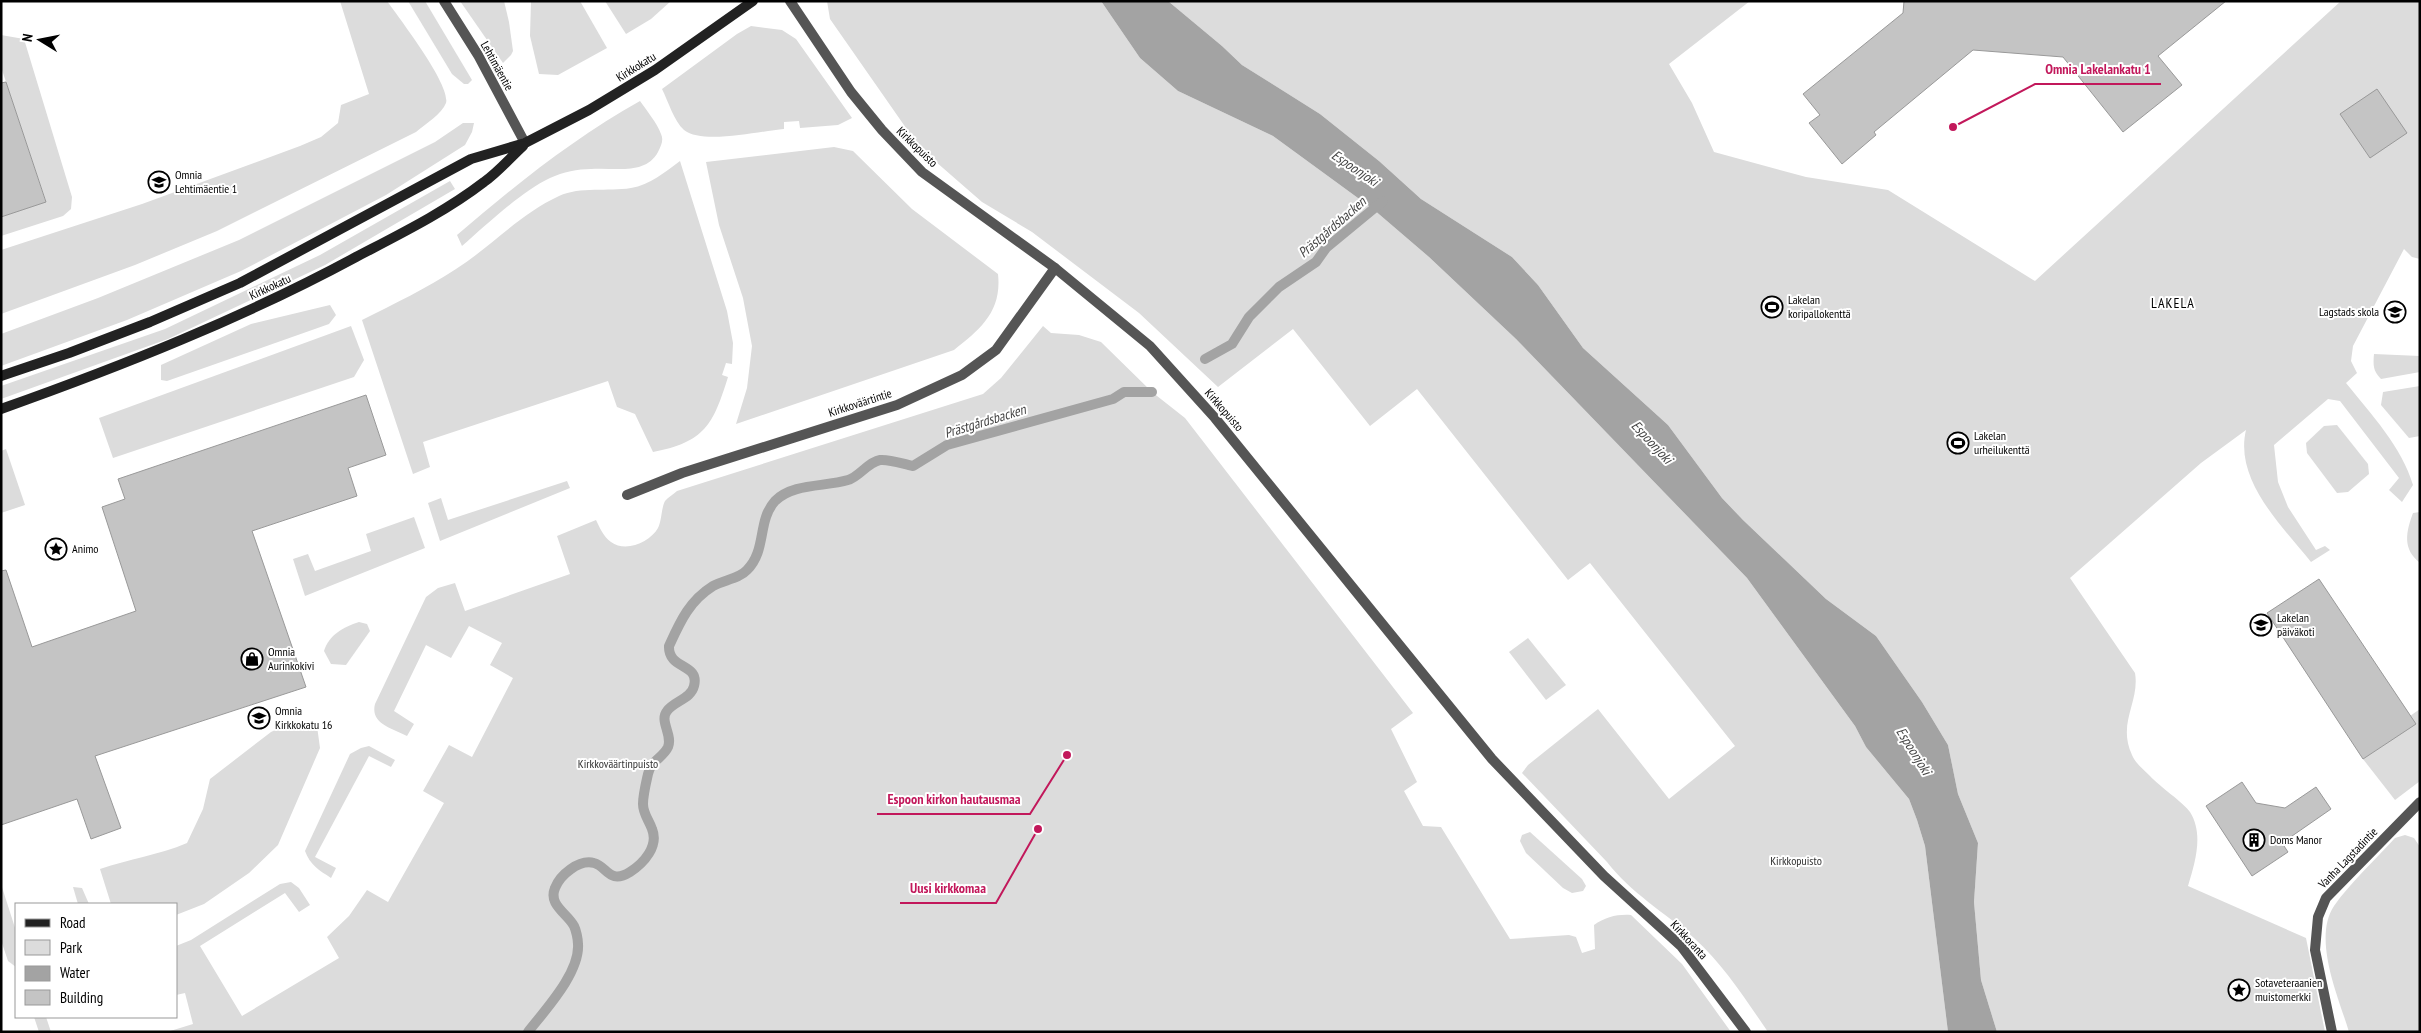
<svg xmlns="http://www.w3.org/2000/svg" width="2421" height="1033" viewBox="0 0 2421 1033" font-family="'PT Sans Narrow',sans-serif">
<rect width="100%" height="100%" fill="#fff"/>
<g fill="#dcdcdc">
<path d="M 340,1 L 387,1 C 399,18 451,85 446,103 C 442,114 425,124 416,132 L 217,231 L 135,265 L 1,314 L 1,250 L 142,204 L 300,146 L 321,137 L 338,123 L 341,105 L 369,94 Z"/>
<path d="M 408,1 L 425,1 L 472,80 L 468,84 L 464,84 L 452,74 Z"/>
<path d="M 460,1 L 504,1 L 509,22 L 513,51 L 511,55 L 503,63 Z"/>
<path d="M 531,1 L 580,1 L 607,48 L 558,75 L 539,74 L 530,36 Z"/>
<path d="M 605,1 L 671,1 L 651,19 L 626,34 Z"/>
<path d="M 827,1 L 1101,1 L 1140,58 L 1178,91 L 1273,136 L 1373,209 L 1429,257 L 1516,339 L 1747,578 L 1855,726 L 1866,747 L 1909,799 L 1917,820 L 1925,846 L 1948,1032 L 1768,1032 C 1746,1000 1723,964 1694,938 C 1665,913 1630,892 1607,862 L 1522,773 L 1528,765 L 1598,709 L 1669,799 L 1735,746 L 1590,563 L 1568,580 L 1417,389 L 1370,426 L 1293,329 L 1218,387 L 1139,313 L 1032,232 L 982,202 L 920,148 L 830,19 Z"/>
<path d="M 1168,1 L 1750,1 L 1669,64 L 1692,103 L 1714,152 L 1806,177 L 1888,190 L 2035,281 L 2341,1 L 2420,1 L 2420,259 L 2412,257 L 2404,249 L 2353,346 L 2351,361 L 2357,373 L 2346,383 C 2371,414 2402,447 2413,485 L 2402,502 L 2389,490 L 2399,478 L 2340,401 L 2328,399 L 2274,445 L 2278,482 L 2288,507 L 2316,550 L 2325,546 L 2330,550 L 2311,562 C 2282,526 2234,480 2246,430 L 2201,463 L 2070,578 L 2135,673 C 2140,702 2117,723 2132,755 C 2135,763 2144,770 2150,776 C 2159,786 2184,803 2190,812 C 2204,834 2195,863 2188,886 L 2306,938 L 2325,1032 L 1997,1032 L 1981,980 L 1974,902 L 1978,843 L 1958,794 L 1948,745 L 1922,702 L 1876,636 L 1826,599 L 1743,520 L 1722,498 L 1668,425 L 1583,348 L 1538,285 L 1512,257 L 1421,199 L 1379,161 L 1320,114 L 1242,65 L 1222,46 Z"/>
<path d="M 751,26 L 782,30 L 796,39 L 852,118 L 838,125 L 800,128 L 799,121 L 784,122 L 784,129 C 759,131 703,145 684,130 C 674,121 668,101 662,89 L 737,34 Z"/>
<path d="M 1,35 L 24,39 L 72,197 L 71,209 L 63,216 L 1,236 L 1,217 L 46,201 L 1,67 Z"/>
<path d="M 640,101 C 647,111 657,123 661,134 C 664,140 661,146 658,152 C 645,176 614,167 591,169 C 578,169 563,172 550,178 C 522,191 486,225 462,246 L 457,235 C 514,186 574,138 640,101 Z"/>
<path d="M 463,123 L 474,123 L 472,132 L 465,145 L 386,195 L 241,271 L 127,320 L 1,366 L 1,334 L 98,298 L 239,240 L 435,142 Z"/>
<path d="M 834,147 L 853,151 L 912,209 L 998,274 C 1002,311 981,329 954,350 L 736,424 L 747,388 L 752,346 L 743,298 L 719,225 L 706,162 Z"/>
<path d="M 680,161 L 727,311 L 733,343 L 732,364 L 726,363 L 722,375 L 728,377 C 713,425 705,442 653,452 L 635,414 L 617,407 L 608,381 L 423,442 L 430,467 L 413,474 L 362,320 C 394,304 427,288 456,269 C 492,246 520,214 559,196 C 581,186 607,192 631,188 C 650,185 665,172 680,161 Z"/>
<path d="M 450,181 L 455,189 L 325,265 L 168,339 L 1,399 L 1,386 L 165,329 L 320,255 Z"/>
<path d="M 330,305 L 336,315 L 329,324 L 167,381 L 161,380 L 161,365 L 251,324 Z"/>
<path d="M 351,326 L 364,360 L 354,377 L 113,458 L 99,418 Z"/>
<path d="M 1043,326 L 1051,333 L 1079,335 L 1101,342 L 1152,392 L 1185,418 L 1413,713 L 1391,729 L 1417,782 L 1404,791 L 1423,826 L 1441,827 L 1510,939 L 1569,935 L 1576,937 L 1582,953 L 1595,949 L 1594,925 C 1605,917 1618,914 1631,915 L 1682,964 L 1731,1032 L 167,1032 L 193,1024 L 185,993 L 176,995 L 176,946 L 191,940 L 280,884 L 291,882 L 299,888 L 310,905 L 299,912 L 285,893 L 200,946 L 242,1016 L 339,958 L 327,937 L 349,916 L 367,890 L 388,902 L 444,803 L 423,791 L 449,745 L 472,757 L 513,678 L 490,665 L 502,643 L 469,626 L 451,658 L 426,645 L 394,711 L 414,724 L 407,736 C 392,728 370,724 375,704 L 426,597 L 438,588 L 455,583 L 465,611 L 570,574 L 557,536 L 596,520 C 600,528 603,536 611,542 C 626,553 650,542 658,528 C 662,520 661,509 665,501 C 668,497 674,494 677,491 L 983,394 L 1001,378 Z"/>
<path d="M 2374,354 L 2420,356 L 2420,372 L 2381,379 C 2373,371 2373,365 2374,354 Z"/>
<path d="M 2420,386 L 2420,436 L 2409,438 L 2381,405 L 2383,392 Z"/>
<path d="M 2337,425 L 2368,464 L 2369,474 L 2348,492 L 2337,493 L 2307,453 L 2306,443 L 2324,426 Z"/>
<path d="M 6,449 L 25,505 L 1,513 L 1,451 Z"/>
<path d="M 567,481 L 570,488 L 440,541 L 428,503 L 441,498 L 448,520 Z"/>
<path d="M 2420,512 L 2420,563 C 2402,549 2406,532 2413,513 Z"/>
<path d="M 414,517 L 425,548 L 305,596 L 293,559 L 308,554 L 315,571 L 371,551 L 366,534 Z"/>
<path d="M 359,622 L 367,624 L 370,631 L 346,665 L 331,664 L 324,651 C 329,635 343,627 359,622 Z"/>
<path d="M 1528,638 L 1566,685 L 1546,700 L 1509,652 Z"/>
<path d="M 2420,709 L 2420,781 L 2395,800 L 2363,759 L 2415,724 L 2410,716 Z"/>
<path d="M 305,721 L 317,726 L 320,748 L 278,845 L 249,873 L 204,904 L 176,915 L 176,904 L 111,904 L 100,869 C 129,859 159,855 187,843 L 203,809 L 210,779 L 271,732 L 288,724 Z"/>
<path d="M 369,746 L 395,760 L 391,767 L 369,756 L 315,857 L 336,868 L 331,878 C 319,870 310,865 305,851 L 350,754 L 361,748 Z"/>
<path d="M 1530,832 L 1582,879 L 1586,886 L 1583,891 L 1572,893 L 1563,888 L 1526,853 L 1520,841 L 1522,835 Z"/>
<path d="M 2405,835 L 2414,838 L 2420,847 L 2420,1032 L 2349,1032 C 2339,998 2312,939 2334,906 C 2350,883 2376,859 2395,838 Z"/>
<path d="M 1,884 L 16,931 L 16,967 L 8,961 L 1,940 Z"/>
<path d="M 73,887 L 82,888 L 89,904 L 78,904 Z"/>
<path d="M 34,1017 L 46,1017 L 51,1032 L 39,1032 Z"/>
</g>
<path fill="#a3a3a3" d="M 1101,1 L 1168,1 L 1222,46 L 1242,65 L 1320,114 L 1379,161 L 1421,199 L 1512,257 L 1538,285 L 1583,348 L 1668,425 L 1722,498 L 1743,520 L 1826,599 L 1876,636 L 1922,702 L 1948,745 L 1958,794 L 1978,843 L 1974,902 L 1981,980 L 1997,1032 L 1948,1032 L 1925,846 L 1917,820 L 1909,799 L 1866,747 L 1855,726 L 1747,578 L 1516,339 L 1429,257 L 1373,209 L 1273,136 L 1178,91 L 1140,58 Z"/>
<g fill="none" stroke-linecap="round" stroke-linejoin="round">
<g stroke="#a3a3a3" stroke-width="10">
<path d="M 1205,359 L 1232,344 L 1249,317 L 1279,287 L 1316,262 L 1326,248 L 1383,201"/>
<path d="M 528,1032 C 545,1010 580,973 578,944 C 578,939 576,930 574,926 C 567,913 548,905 555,888 C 560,875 579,859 594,863 C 607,866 609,885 630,872 C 644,863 659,846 652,829 C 649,820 643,814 643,804 C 643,795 646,783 648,774 C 651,760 663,758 668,747 C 673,735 659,721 667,711 C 674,701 691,699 694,686 C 700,663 668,670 669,646 C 680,622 689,601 713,586 C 723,580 739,579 747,570 C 767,550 757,521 775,501 C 793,483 825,487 848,480 C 859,477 868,462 880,460 C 890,459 903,464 913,466 L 947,445 L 1113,399 L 1124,392 L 1152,392"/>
</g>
</g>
<g fill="#c4c4c4" stroke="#999">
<path d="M 1904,1 L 2226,1 L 2158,56 L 2182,85 L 2123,132 L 2063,57 L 1973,50 L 1874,132 L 1876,135 L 1842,164 L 1809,123 L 1820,115 L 1803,94 L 1903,13 Z"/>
<path d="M 6,82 L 46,202 L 1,217 L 1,83 Z"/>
<path d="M 2377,89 L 2407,133 L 2370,158 L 2340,114 Z"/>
<path d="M 366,395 L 386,455 L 348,468 L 357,496 L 252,531 L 306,687 L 95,756 L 121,828 L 91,839 L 77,799 L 1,825 L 1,571 L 6,570 L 32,647 L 136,611 L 102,507 L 125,499 L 118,479 Z"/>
<path d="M 2319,579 L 2416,724 L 2363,759 L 2267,613 Z"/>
<path d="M 2242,782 L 2256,803 L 2285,808 L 2316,787 L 2331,809 L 2282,843 L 2288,852 L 2252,876 L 2206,806 Z"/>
</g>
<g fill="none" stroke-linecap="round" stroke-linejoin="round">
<g stroke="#555" stroke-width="10">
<path d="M 444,1 L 478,55 L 525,143"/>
<path d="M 790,1 L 851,92 L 882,130 L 922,172 L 1055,268 L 1150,346 L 1215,418 L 1492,759 L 1604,876 L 1681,946 L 1746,1032"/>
<path d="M 627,495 L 682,473 L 897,405 L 962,375 L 996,350 L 1055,268"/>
<path d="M 2332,1032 L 2315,950 L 2318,917 L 2326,898 L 2420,802"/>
</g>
<g stroke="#222" stroke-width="10">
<path d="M 1,376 L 69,353 L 150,322 L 240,283 L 471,159 L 525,143 L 589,110 L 655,70 L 753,1"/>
<path d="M 1,409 C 122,366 243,318 356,257 C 400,234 445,212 484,182 C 498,172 510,158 523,146"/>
</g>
</g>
<defs>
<g id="school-ring" transform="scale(1.125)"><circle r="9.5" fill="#fff" stroke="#000" stroke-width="1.5"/><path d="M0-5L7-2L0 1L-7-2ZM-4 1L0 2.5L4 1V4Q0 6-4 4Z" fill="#000"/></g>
<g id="stadium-ring" transform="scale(1.125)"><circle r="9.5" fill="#fff" stroke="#000" stroke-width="1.5"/><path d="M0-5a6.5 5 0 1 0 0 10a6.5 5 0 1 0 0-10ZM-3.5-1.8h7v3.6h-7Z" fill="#000"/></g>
<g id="sight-ring" transform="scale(1.125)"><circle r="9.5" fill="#fff" stroke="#000" stroke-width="1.5"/><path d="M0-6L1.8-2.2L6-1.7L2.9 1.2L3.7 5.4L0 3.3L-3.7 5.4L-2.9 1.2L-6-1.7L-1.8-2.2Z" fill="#000"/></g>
<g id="shop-ring" transform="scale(1.125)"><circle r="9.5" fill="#fff" stroke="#000" stroke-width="1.5"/><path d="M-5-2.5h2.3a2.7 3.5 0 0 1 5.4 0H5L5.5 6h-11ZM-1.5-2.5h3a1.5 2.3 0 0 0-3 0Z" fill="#000"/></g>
<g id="building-ring" transform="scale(1.125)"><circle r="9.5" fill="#fff" stroke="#000" stroke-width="1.5"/><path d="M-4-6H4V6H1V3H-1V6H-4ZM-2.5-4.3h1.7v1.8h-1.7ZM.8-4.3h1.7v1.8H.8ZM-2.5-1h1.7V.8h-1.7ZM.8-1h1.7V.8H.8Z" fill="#000"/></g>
</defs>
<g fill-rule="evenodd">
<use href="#school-ring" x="159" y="182"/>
<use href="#stadium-ring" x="1772" y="307"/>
<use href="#school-ring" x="2395" y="312"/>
<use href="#stadium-ring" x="1958" y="443"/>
<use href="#sight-ring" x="56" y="549"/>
<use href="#school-ring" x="2261" y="625"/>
<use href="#shop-ring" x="252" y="659"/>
<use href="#school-ring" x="259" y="718"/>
<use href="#building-ring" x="2254" y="840"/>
<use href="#sight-ring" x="2239" y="990"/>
</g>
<g text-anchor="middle" stroke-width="4" stroke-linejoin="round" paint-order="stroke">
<g font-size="12" fill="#000" stroke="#fff">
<text transform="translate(497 66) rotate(61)" y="4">Lehtimäentie</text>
<text transform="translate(636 67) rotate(-32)" y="4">Kirkkokatu</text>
<text transform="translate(917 147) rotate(44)" y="4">Kirkkopuisto</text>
<text transform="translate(270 287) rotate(-25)" y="4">Kirkkokatu</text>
<text transform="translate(860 403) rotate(-18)" y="4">Kirkkoväärtintie</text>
<text transform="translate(1224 410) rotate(49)" y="4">Kirkkopuisto</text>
<text transform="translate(2348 858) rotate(-46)" y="4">Vanha Lagstadintie</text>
<text transform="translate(1689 940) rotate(47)" y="4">Kirkkoranta</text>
</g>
<g font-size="12" fill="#000" stroke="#fff" text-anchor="start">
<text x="175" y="179">Omnia<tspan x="175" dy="14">Lehtimäentie 1</tspan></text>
<text x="1788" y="304">Lakelan<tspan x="1788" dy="14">koripallokenttä</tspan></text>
<text x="2379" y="316" text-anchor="end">Lagstads skola</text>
<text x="1974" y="440">Lakelan<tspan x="1974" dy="14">urheilukenttä</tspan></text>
<text x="72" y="553">Animo</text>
<text x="2277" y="622">Lakelan<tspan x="2277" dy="14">päiväkoti</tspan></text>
<text x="268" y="656">Omnia<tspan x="268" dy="14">Aurinkokivi</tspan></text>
<text x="275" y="715">Omnia<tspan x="275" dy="14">Kirkkokatu 16</tspan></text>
<text x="2270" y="844">Doms Manor</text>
<text x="2255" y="987">Sotaveteraanien<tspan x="2255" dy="14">muistomerkki</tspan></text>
</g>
<g font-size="12" fill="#333" stroke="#fff">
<text x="618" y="768">Kirkkoväärtinpuisto</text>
<text x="1796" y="865">Kirkkopuisto</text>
</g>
<g font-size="14" font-style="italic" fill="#444" stroke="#fff">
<text transform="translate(1355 168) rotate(34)" y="5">Espoonjoki</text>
<text transform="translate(1332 227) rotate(-41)" y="5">Prästgårdsbacken</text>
<text transform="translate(985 421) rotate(-17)" y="5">Prästgårdsbacken</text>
<text transform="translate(1652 442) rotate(47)" y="5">Espoonjoki</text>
<text transform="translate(1914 751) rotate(58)" y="5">Espoonjoki</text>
</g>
<g font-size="14" letter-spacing="1" fill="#000" stroke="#fff">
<text x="2173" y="308">LAKELA</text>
</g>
</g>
<path fill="none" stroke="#c2185b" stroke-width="2" d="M1953 127L2035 84H2161M1067 755L1030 814H877M1038 829L996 903H900"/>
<g fill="#c2185b" stroke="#fff" stroke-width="2">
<circle cx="1953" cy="127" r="5"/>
<circle cx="1067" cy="755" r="5"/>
<circle cx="1038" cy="829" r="5"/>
</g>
<g font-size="14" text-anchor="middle" font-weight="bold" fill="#c2185b" stroke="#fff" stroke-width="4" stroke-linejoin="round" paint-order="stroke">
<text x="2098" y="74">Omnia Lakelankatu 1</text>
<text x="954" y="804">Espoon kirkon hautausmaa</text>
<text x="948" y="893">Uusi kirkkomaa</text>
</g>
<rect width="2421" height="1033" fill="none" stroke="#000000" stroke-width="5"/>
<rect x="15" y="903" width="162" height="115" fill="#ffffff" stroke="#999999"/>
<rect x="25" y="919" width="25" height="8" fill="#222222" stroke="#999999"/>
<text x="60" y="928" font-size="15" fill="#000000">Road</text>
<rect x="25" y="940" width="25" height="15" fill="#dcdcdc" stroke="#999999"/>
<text x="60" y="953" font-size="15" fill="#000000">Park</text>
<rect x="25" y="966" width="25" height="15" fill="#a3a3a3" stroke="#999999"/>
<text x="60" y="978" font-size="15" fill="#000000">Water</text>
<rect x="25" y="990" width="25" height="15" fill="#c4c4c4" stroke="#999999"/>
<text x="60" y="1003" font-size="15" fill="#000000">Building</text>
<g transform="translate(40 40) rotate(280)" stroke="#ffffff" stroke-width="4" paint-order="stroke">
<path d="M0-4L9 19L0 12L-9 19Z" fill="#000000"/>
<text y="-8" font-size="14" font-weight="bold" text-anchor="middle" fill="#000000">N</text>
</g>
</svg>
